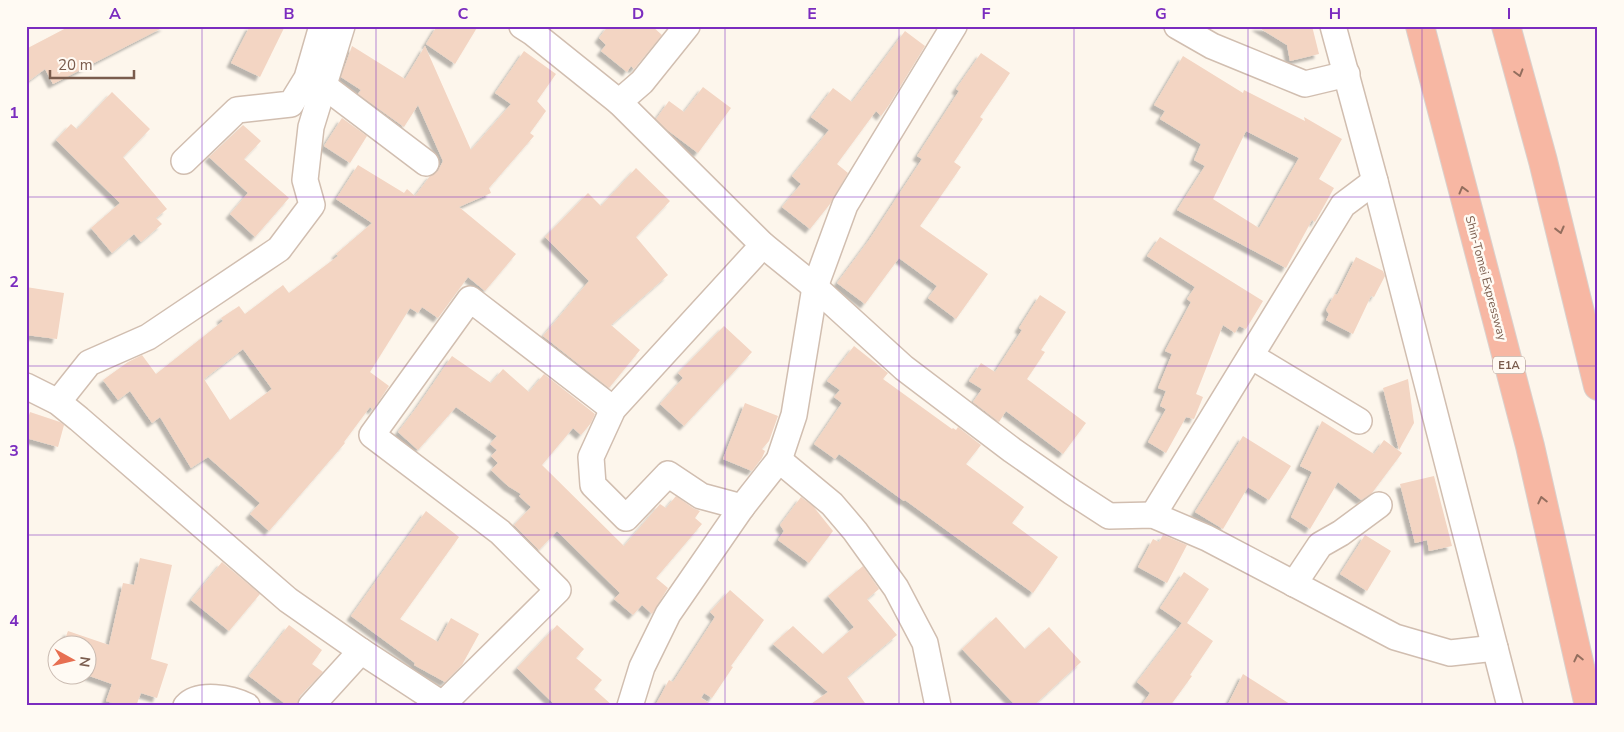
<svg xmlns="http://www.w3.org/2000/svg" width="1624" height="732" viewBox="0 0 1624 732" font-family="'Nunito Sans',sans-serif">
<defs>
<filter id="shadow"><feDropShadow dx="-4.5" dy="4.5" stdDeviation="1" flood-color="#0004"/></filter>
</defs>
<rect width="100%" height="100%" fill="#fdf6ec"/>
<g fill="#f3d5c3" fill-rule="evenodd" filter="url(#shadow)">
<path d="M 70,26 L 166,26 L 53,84 L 45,69 L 26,83 L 26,49 Z"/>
<path d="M 250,26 L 285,26 L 260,77 L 231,63 Z"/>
<path d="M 437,26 L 478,26 L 455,64 L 426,44 Z"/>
<path d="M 608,26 L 652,26 L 662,35 L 634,69 L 631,66 L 627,72 L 601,51 L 606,45 L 599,38 Z"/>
<path d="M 1256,26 L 1312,26 L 1319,54 L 1290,61 L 1287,45 Z"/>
<path d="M 905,31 L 925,46 L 889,105 L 881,116 L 876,111 L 837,164 L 848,173 L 830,204 L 810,229 L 782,207 L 801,184 L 792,176 L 829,130 L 811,117 L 833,88 L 852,102 Z"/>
<path d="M 352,46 L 405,79 L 425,46 L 471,150 L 511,104 L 495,93 L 524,51 L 556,74 L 537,101 L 546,111 L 530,133 L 534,136 L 489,188 L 491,193 L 459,207 L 516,254 L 485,291 L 468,277 L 438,318 L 422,307 L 418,313 L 410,308 L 370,372 L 389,386 L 373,410 L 370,407 L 344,442 L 345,443 L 269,531 L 250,514 L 260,503 L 208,457 L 191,468 L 160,417 L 152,423 L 130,391 L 118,400 L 103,380 L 128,362 L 142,355 L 156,374 L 223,321 L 221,318 L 239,306 L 245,314 L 283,285 L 289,293 L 338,256 L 336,254 L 372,223 L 336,199 L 358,165 L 404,193 L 407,189 L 415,196 L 430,176 L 438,171 L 443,161 L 418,105 L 404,127 L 358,94 L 361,90 L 341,77 ZM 243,349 L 272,389 L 230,420 L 204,379 Z"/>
<path d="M 981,53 L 1010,73 L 980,117 L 983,119 L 954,162 L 961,167 L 920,226 L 988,274 L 956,319 L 928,298 L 937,286 L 899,258 L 865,304 L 837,283 L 869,240 L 922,159 L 917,156 L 959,91 L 956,89 Z"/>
<path d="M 1183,56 L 1243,93 L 1244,90 L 1305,121 L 1304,117 L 1342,139 L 1319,179 L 1334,188 L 1315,222 L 1312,220 L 1286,268 L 1177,210 L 1205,166 L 1194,160 L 1201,144 L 1160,119 L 1165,111 L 1154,105 ZM 1246,131 L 1299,158 L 1259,228 L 1213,199 Z"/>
<path d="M 703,87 L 731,108 L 698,153 L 666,129 L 656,119 L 669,101 L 684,112 Z"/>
<path d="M 112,92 L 150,129 L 123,157 L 167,209 L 156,218 L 162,224 L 141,242 L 134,234 L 112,253 L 91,228 L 120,203 L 56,140 L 71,124 L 77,129 Z"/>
<path d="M 342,118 L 367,136 L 350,163 L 324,146 Z"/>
<path d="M 243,125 L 261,141 L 244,159 L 289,198 L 255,237 L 230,214 L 248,193 L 209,157 Z"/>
<path d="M 636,168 L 670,201 L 636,237 L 668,275 L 611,325 L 640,350 L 609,388 L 543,336 L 589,281 L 545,237 L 588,193 L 601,206 Z"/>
<path d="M 1160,237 L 1263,301 L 1246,329 L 1239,326 L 1235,333 L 1223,325 L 1196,394 L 1203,397 L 1194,419 L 1186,417 L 1166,453 L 1148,442 L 1166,409 L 1160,406 L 1166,391 L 1158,388 L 1172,354 L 1165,351 L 1191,302 L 1187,299 L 1195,287 L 1147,256 Z"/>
<path d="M 1356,257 L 1383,271 L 1385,276 L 1374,297 L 1371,296 L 1353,334 L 1326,320 L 1329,314 L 1326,310 L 1335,294 L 1337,295 Z"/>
<path d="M 26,287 L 64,293 L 57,339 L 26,335 Z"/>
<path d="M 1040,295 L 1066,312 L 1041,350 L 1045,352 L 1027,379 L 1086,423 L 1063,454 L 1006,411 L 999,422 L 973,402 L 982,389 L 969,381 L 981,363 L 995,372 L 1022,330 L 1019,328 Z"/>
<path d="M 724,326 L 752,352 L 684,426 L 660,404 L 683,378 L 678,373 Z"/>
<path d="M 854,346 L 888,373 L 883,379 L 952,429 L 953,428 L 956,430 L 958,427 L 981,445 L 966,464 L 1024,507 L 1012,523 L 1058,557 L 1033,593 L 905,500 L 904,501 L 839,454 L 835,459 L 814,444 L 842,403 L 834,397 L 840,390 L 827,381 Z"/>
<path d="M 452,356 L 491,383 L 503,369 L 529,392 L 544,374 L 595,414 L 591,423 L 581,435 L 573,428 L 542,465 L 624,546 L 660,504 L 666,508 L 676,496 L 693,508 L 700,511 L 695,518 L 702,524 L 656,578 L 668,588 L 652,614 L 642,605 L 633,615 L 614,599 L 620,593 L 557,531 L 539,550 L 514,525 L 531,507 L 519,496 L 521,494 L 508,486 L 491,470 L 498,463 L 491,456 L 497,450 L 490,444 L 497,436 L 456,407 L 418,450 L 398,432 L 417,407 Z"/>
<path d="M 1408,379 L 1414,423 L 1399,450 L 1383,388 Z"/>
<path d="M 745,403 L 778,416 L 769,441 L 762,449 L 765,451 L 762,458 L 752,471 L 723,459 Z"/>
<path d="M 30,412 L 60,422 L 64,425 L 58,447 L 26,438 L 26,425 Z"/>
<path d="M 1322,421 L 1374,454 L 1384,440 L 1402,453 L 1372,493 L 1361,500 L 1338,482 L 1310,529 L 1291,517 L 1312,472 L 1300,466 Z"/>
<path d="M 1243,436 L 1291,466 L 1269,500 L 1248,487 L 1223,529 L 1195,512 Z"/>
<path d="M 1434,476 L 1452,546 L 1429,551 L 1427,540 L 1415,543 L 1400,484 Z"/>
<path d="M 801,497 L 813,506 L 833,531 L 809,563 L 778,540 L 784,531 L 780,525 Z"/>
<path d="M 426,511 L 459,537 L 400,619 L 438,642 L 451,618 L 479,634 L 462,665 L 445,682 L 414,665 L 415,663 L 351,616 Z"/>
<path d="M 1163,535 L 1187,545 L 1167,583 L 1138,567 L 1153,539 L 1159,542 Z"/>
<path d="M 1365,535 L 1391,551 L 1367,591 L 1340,574 Z"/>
<path d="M 140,558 L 172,565 L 151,659 L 168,664 L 157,698 L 141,693 L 136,706 L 122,706 L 106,701 L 112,684 L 84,674 L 88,674 L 88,644 L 63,644 L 68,631 L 109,645 L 123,583 L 134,585 Z"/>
<path d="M 222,562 L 260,594 L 229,631 L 191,600 Z"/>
<path d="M 863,566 L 879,589 L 867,599 L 897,635 L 847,677 L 867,706 L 808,706 L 828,692 L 773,644 L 793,626 L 823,654 L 854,627 L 828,596 Z"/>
<path d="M 1184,572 L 1209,589 L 1187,623 L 1213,641 L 1190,675 L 1192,676 L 1170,706 L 1141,706 L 1150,693 L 1137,682 L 1182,623 L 1160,608 Z"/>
<path d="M 730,590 L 764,620 L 731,666 L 733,667 L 712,698 L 704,693 L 701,698 L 714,706 L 655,706 L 669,680 L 673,682 L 715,617 L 710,612 Z"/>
<path d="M 996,617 L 1025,649 L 1049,627 L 1081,662 L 1033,706 L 1016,706 L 962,649 Z"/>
<path d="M 289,625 L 322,650 L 312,664 L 323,672 L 300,696 L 297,706 L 288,706 L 249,676 Z"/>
<path d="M 557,625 L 584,649 L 576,658 L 602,680 L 594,689 L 613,706 L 556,706 L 517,668 Z"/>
<path d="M 1243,674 L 1293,706 L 1227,706 Z"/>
</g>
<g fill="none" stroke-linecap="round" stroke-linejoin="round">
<g stroke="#d1beb0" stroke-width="28">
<g id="minor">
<path d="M 522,26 L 533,33 L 619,102 L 763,245 L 815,287 L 904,368 L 1012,450 L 1072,492 L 1109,516 L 1153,515 L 1207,538 L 1395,637 L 1450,653 L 1495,648"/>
<path d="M 1177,26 L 1212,46 L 1305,84 L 1347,74"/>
<path d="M 1333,26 L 1375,181 L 1510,706"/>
<path d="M 323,85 L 426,163"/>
<path d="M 619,102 L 642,82 L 687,26"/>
<path d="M 184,161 L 237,110 L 291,104 L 307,78 L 322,26"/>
<path d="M 1251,356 L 1359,421"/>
<path d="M 26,386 L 58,402 L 79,419 L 288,600 L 361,651 L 445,706"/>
<path d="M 58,402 L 89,363 L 148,337 L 279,249 L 312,205 L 305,180 L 311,127 L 342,26"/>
<path d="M 779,460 L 832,504 L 855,531 L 896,588 L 925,643 L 938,706"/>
<path d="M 742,507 L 701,496 L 668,474 L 626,518 L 593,485 L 591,457 L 613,409 L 763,245"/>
<path d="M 1153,515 L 1343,205 L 1375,181"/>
<path d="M 1294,584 L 1320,545 L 1341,533 L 1379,505"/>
<path d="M 443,704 L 558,590 L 500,532 L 372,435 L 470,299 L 613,409"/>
<path d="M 186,706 C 199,692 231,698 247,706"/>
<path d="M 311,706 L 361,651"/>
<path d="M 630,706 L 642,667 L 668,614 L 742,507 L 779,460 L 794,415 L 815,287 L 845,205 L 954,26"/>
</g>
</g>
<g stroke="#dad1cd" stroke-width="30">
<g id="motorway">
<path d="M 1420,26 L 1530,446 L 1589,706"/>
<path d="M 1506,26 L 1543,161 L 1598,386"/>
</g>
</g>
<use href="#minor" stroke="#fff" stroke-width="25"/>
<use href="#motorway" stroke="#f7b7a3" stroke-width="28"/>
</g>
<defs><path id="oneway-chevron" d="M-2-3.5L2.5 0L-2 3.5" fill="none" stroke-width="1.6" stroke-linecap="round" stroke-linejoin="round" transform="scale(1.25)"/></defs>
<g stroke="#936e5e">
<use href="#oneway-chevron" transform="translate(1519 73) rotate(74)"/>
<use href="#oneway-chevron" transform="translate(1463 190) rotate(-105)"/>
<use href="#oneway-chevron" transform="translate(1560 230) rotate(76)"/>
<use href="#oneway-chevron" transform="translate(1542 500) rotate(-103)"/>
<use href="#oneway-chevron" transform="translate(1578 658) rotate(-103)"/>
</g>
<path fill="none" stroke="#7b2cbf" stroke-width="1" stroke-opacity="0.55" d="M 202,26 L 202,706M 376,26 L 376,706M 550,26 L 550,706M 725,26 L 725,706M 899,26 L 899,706M 1074,26 L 1074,706M 1248,26 L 1248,706M 1422,26 L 1422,706M 26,197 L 1598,197M 26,366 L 1598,366M 26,535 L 1598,535"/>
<g text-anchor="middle" stroke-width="5" stroke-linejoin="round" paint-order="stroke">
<rect fill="#fffaf3" stroke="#a28b7f" stroke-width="1" x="1493" y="356.5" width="32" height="17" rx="4"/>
<g font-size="11" font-weight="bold" fill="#7a5c4d">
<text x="1509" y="369">E1A</text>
</g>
<g font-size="12" fill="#7a5c4d" stroke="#fffaf3">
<text transform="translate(1486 278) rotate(75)" y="4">Shin-Tomei Expressway</text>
</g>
</g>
<rect width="1624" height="732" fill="none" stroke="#fffaf3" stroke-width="55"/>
<g transform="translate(72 660) rotate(98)"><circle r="24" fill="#fffaf3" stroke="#cabbb1"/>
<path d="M0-4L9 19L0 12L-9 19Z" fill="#e76f51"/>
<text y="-8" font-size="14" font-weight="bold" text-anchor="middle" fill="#7a5c4d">N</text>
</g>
<path d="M50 70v8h84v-8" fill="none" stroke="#7a5c4d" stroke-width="2.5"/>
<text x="58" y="70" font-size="15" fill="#7a5c4d" stroke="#fffaf3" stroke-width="4" paint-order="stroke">20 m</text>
<rect x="28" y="28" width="1568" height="676" fill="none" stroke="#7b2cbf" stroke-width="2"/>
<g font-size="16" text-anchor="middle" font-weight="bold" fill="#7b2cbf">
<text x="115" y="19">A</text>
<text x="289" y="19">B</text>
<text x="463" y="19">C</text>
<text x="638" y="19">D</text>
<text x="812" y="19">E</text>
<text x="986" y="19">F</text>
<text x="1161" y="19">G</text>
<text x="1335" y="19">H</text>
<text x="1509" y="19">I</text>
<text x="14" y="118">1</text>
<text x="14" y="287">2</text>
<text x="14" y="456">3</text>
<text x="14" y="626">4</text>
</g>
</svg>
